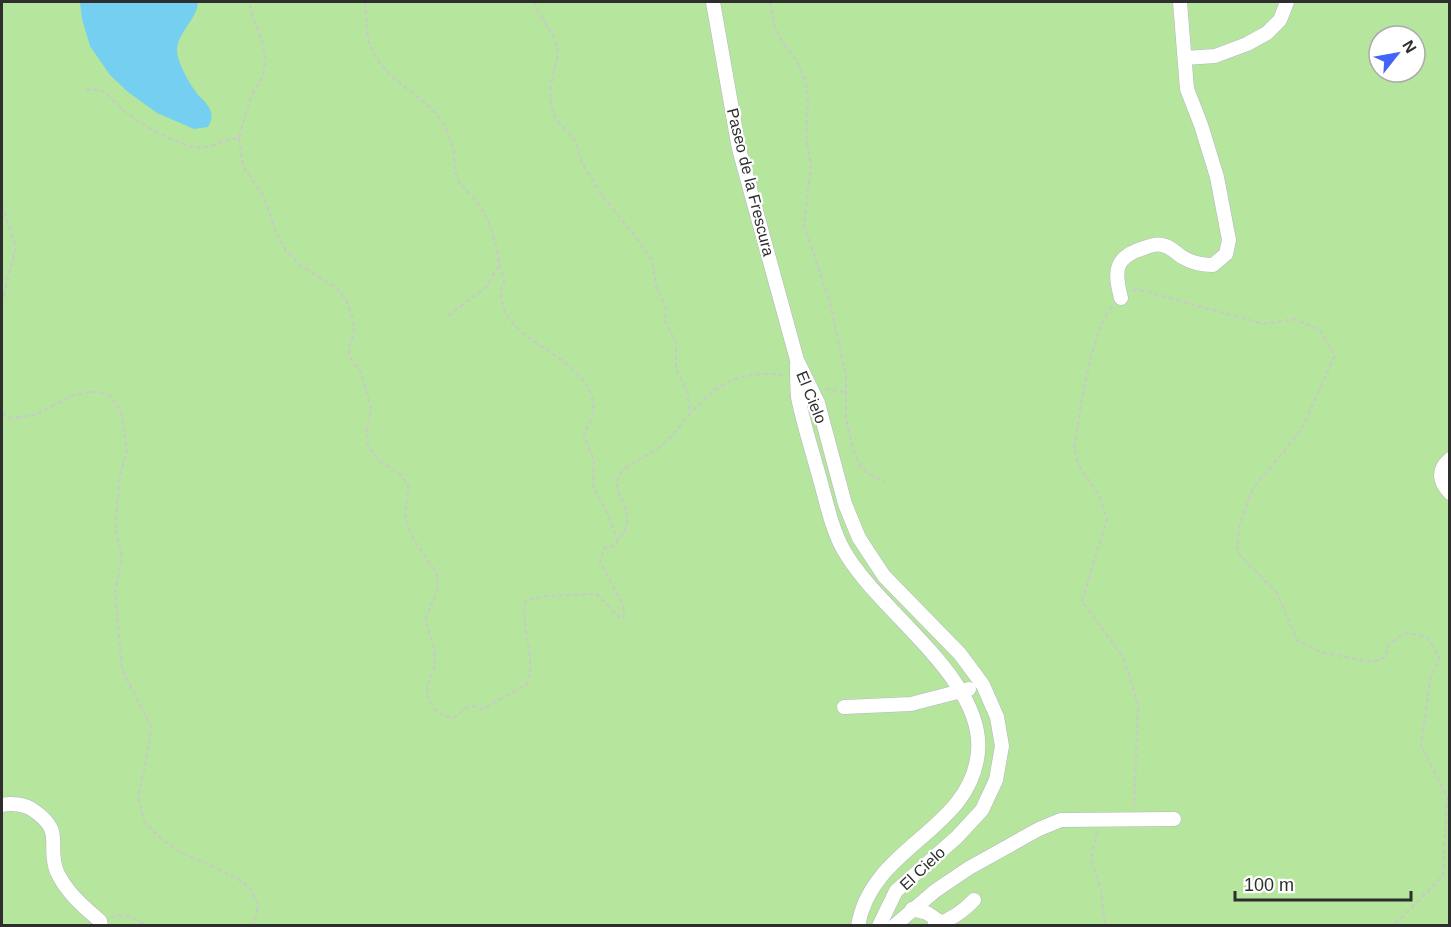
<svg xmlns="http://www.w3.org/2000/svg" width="1451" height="927" viewBox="0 0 1451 927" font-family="Helvetica,sans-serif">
<rect width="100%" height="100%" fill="#efe9e1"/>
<path fill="#b6e59e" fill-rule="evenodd" d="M 2,2 L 1449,2 L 1449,925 L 2,926 ZM 1379,36 L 1415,36 L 1415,72 L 1379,72 Z"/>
<path fill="#75cff0" d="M 80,2 L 198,2 C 197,22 172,35 178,57 C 182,71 190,84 198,95 C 202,99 208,104 210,110 C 213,116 211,122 208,127 L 194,129 L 157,113 L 128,92 L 110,75 L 90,46 L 82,19 Z"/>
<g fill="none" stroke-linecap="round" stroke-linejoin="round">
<g stroke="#b4b7c1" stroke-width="15">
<g id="minor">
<path d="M 713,2 L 739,149 L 797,360 L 818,403 L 845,504 L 859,538 L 884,576 L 960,654 L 983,685 L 997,717 L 1002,746 L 996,780 L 982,810 L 957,837 L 896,891 L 879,926"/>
<path d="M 1185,58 L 1215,56 L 1247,44 L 1267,33 L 1280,20 L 1287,2"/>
<path d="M 1121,298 C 1114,271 1114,257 1144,248 C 1149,246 1156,243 1162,245 C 1170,246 1175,252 1182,257 C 1192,263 1201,265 1213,265 L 1226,254 L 1229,240 L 1217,177 L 1201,125 L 1187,89 L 1180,2"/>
<path d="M 797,365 C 797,376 797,387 798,397 C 803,423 812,450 819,476 C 826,500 831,527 843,549 C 877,611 985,678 978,752 C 971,831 871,846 858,926"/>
<path d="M 1450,459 C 1437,470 1439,481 1450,493"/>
<path d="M 844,707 L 911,704 L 969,689"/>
<path d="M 2,805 C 11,803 25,804 33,810 C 66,832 46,845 57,872 C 67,893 83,906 100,921 L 101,926"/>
<path d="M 912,909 L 927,913 L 942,923"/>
<path d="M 894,926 L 935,891 L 969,868 L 1039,829 L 1061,820 L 1174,819"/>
<path d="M 934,926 C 950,920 962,913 974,900"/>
</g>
</g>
<g stroke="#c9c9c9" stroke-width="2" stroke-dasharray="4.5 3" stroke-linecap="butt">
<path d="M 365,2 C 367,14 366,26 368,38 C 376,75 415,89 437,115 C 446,125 451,140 454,153 C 455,162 453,171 458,180 C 461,186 468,191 473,197 C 489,216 496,240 499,264"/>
<path d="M 534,2 L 538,11 L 556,41 L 558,53 L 550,90 L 552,110 L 557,121 L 574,138 L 581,161 L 602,196 L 639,241 L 652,261 L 656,286 L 666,308 L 665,321 L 676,343 L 676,369 L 687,391 L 690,413"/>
<path d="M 770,2 L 775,28 L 785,46 L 797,61 L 806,82 L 808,98 L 806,138 L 811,165 L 804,225 L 830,303 L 846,376 L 846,418 L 853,449 L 859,464 L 868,474 L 885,481"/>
<path d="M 86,90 C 91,90 95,89 100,90 C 109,94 117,105 124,111 C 144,126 170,141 194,147 C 210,151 223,138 239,138 C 243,126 245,114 249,102 C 257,81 268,79 264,50 C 261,33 251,19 250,2"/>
<path d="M 239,138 L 243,166 L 264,197 L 276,232 L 286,251 L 301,266 L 337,288 L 346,300 L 353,319 L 354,333 L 349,347 L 349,356 L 361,373 L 371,408 L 367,430 L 368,446 L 380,462 L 400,474 L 405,481 L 409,488 L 405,515 L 410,531 L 414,540 L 437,574 L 437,591 L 425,620 L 434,647 L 435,666 L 427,687 L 428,699 L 437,712 L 450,718 L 455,717 L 467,707 L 474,706 L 483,709 L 527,684 C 537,654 519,625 526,600 L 547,596 L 597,594 L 620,618 L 624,617 L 623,605 L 600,562 L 604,548 L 614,546 L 618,541"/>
<path d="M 2,205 L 16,248 L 2,302"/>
<path d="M 1133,291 L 1137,289 L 1264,324 L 1294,319 L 1320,330 L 1335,356 L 1301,430 L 1252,490 L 1239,526 L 1237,552 L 1277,593 L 1297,640 L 1320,652 L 1372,662 L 1386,657 L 1388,646 L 1403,633 C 1428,635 1429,637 1440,660 L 1431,675 L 1421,746 L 1447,796 L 1443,876 L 1393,926"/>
<path d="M 1112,307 C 1091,330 1080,414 1074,447 L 1078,464 L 1099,496 L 1107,519 L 1082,601 L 1123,657 L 1138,704 L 1134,807"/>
<path d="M 448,316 L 487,286 L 499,264 C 500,269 504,277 504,282 C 504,285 501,287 501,291 C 500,301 505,313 511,321 C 534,351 595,365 593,410 C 593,419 586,427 584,436 L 594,460 L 593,487 L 608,514 L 618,541 C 643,510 609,497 619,476 C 625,464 645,457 656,450 C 670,439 680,426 691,413 C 717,382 743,370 784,375"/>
<path d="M 825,389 L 846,392"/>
<path d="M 2,413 L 11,418 L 35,415 L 71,396 L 89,392 L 100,392 L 110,396 L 121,410 L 127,451 L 121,471 L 117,503 L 116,531 L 122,557 L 115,591 L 122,670 L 151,726 L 149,746 L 138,797 L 144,821 L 159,837 L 176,850 L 235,877 L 249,887 L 258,904 L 254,926"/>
<path d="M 1097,831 L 1091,860 L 1101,890 L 1105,926"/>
<path d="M 111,917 L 126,915 L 148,926"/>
</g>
<use href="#minor" stroke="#fff" stroke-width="14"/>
</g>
<g text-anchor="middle" stroke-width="4.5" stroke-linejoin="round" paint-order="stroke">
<g font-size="16" fill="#2e2e2e" stroke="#fff">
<text transform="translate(751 182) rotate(76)" y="6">Paseo de la Frescura</text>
<text transform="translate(812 397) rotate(68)" y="6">El Cielo</text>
<text transform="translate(922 868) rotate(-43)" y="6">El Cielo</text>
</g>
</g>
<rect width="1451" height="927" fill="none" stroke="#2e2e2e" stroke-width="6"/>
<g transform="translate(1397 54) rotate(59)"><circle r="28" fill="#ffffff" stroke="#ababab" stroke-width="1.5"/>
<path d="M0-4.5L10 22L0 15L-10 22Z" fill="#4264fb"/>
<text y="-9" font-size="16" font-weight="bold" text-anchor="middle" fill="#2e2e2e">N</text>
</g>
<path d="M1235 891v9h176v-9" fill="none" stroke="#2e2e2e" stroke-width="3"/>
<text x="1244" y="891" font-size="18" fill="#2e2e2e" stroke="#ffffff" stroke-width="4.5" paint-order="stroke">100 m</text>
</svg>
